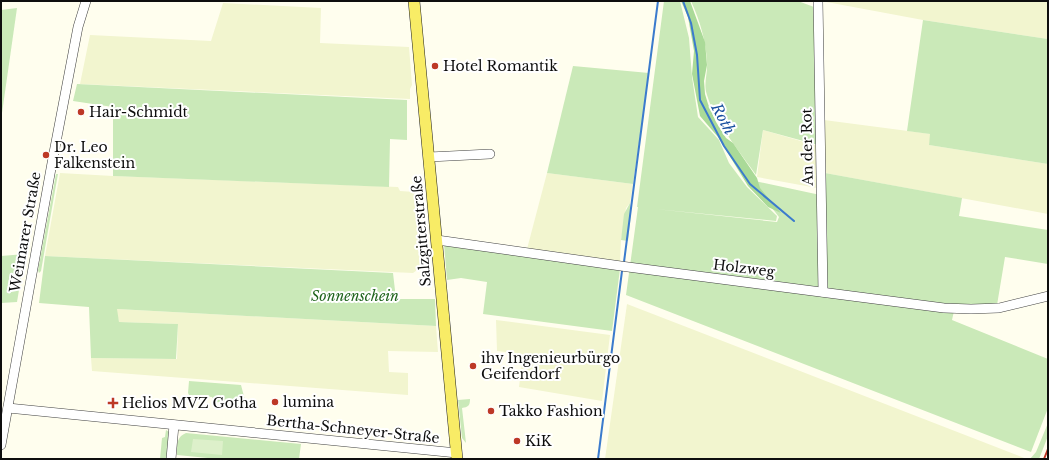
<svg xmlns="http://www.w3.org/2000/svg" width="1049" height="460" viewBox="0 0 1049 460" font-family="'Libre Baskerville',serif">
<rect width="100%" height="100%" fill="#fffeee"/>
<g fill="#f2f5cf">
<path d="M 821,1 L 1048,1 L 1048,39 L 923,20 Z"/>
<path d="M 223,3 L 321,8 L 320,43 L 409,47 L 412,85 L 410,89 L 410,99 L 80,84 L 90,35 L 211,41 Z"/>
<path d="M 824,120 L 931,134 L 929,145 L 1048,164 L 1048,214 L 825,173 Z"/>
<path d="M 763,130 L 818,146 L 817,188 L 757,177 Z"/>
<path d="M 60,173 L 113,176 L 398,187 L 400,191 L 415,192 L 420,215 L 424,265 L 413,273 L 45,256 Z"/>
<path d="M 547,173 L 633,184 L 630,203 L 626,208 L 621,240 L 620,262 L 527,249 Z"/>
<path d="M 627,304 L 1027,459 L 605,459 Z"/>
<path d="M 116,309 L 436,326 L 438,352 L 388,351 L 389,372 L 408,373 L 408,395 L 92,371 L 91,358 L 177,359 L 178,324 L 119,322 Z"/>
<path d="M 496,320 L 610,335 L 602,401 L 519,387 L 523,354 L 497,351 Z"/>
</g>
<g fill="#cae9b8">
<path d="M 664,1 L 680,1 L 689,38 L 692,77 L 698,117 L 719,140 L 729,163 L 747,187 L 777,216 L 776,221 L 655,209 L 777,222 L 779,217 L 750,180 L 825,196 L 825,173 L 962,198 L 959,216 L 1048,230 L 1048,264 L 1005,257 L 997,305 L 954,311 L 952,320 L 1048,359 L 1048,408 L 1031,452 L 626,295 L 638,207 L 637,207 Z"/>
<path d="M 691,1 L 798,1 L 814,7 L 818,145 L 763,130 L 756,175 C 740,152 715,122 707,95 C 703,84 708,74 707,62 C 706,41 700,21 691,1 Z"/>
<path d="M 17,8 L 1,120 L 1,10 Z"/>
<path d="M 923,20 L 1048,39 L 1048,164 L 929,145 L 930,134 L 907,131 Z"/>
<path d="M 573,66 L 649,73 L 633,184 L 547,173 Z"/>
<path d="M 77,84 L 407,100 L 407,140 L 390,139 L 389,187 L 113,176 L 113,107 L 73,101 Z"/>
<path d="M 56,174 L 58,174 L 56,185 L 41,271 L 39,273 L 38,270 Z"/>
<path d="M 630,203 L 631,214 L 628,241 L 621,240 L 624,214 Z"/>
<path d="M 444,244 L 620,269 L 612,331 L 483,314 L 487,282 L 461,278 L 447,280 Z"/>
<path d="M 25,254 L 17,302 L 1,303 L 1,256 Z"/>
<path d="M 45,256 L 393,273 L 396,299 L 435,299 L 436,326 L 117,309 L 119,322 L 178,324 L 176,359 L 91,358 L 89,307 L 39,303 Z"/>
<path d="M 189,381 L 241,385 L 246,404 L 215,402 L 212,397 L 189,395 L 188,393 Z"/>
<path d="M 470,399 C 470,406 468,407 462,408 L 466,443 L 462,438 L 458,400 Z"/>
<path d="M 1048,423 L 1048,436 L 1039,459 L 1030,459 L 1036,452 Z"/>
<path d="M 166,430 L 169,432 L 168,459 L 160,459 L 162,438 L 165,437 Z"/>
<path d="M 186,433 L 301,444 L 299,459 L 218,459 L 177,455 C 177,446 176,437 186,433 Z"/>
</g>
<path fill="#aada98" d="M 681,1 L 690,1 L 705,42 L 707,65 L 704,81 L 705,94 L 708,104 L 716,122 L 726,138 L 733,143 L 757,178 L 760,188 L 781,213 L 768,207 L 748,186 L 718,137 L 700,116 L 692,74 L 694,51 L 688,17 Z"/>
<path fill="#ddf0ca" d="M 193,439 L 223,441 L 222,455 L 191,452 Z"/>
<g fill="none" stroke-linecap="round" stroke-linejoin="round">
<g stroke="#3b7bcd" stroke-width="2">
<path d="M 683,1 L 691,23 L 697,55 L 700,100 L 724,146 L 750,184 L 794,221"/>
<path d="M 624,262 L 658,1"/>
<path d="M 598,459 L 622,271"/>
</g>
<g stroke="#414141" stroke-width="10">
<g id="minor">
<path d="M 818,1 L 823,292"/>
<path d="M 429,157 L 490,154"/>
<path d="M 437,240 L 628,267 L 944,308 L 971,309 L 999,308 L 1048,296"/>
<path d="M 8,408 L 457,453"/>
<path d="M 1,445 L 52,163 L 78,27 L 86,1"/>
<path d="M 171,459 L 174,425"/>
</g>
</g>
<g stroke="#1f1f1f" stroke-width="12">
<path id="major" d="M 414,1 L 457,459"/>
</g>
<use href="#minor" stroke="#fff" stroke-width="9"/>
<use href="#major" stroke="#f8ec66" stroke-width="11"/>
<path stroke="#bd3826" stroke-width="2" d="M 1044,459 L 1048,449"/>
</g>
<g fill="#bd3826" stroke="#fff" stroke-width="1.5">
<circle cx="435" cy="66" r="4"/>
<circle cx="81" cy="112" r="4"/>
<circle cx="46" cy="155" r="4"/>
<circle cx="473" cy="366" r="4"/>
<circle cx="275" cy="402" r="4"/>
<path d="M111 397h4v4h4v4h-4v4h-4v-4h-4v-4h4z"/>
<circle cx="491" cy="411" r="4"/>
<circle cx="517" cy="441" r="4"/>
</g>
<g text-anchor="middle" stroke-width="4" stroke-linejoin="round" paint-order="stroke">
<g font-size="14" fill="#0e0e0e" stroke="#fff" text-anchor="start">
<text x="443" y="71">Hotel Romantik</text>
<text x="89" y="117">Hair-Schmidt</text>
<text x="54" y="152">Dr. Leo<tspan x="54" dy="16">Falkenstein</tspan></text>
<text x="481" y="363">ihv Ingenieurbürgo<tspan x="481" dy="16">Geifendorf</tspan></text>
<text x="283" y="407">lumina</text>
<text x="122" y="408">Helios MVZ Gotha</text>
<text x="499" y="416">Takko Fashion</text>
<text x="525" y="446">KiK</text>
</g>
<g font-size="14" fill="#0e0e0e" stroke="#fff">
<text transform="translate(807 147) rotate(-91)" y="5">An der Rot</text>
<text transform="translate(421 231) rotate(-95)" y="5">Salzgitterstraße</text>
<text transform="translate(25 232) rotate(-80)" y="5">Weimarer Straße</text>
<text transform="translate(744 268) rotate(7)" y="5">Holzweg</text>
<text transform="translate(353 429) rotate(6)" y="5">Bertha-Schneyer-Straße</text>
</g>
<g font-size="14" font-style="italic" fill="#21651e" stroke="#fff">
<text x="355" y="301">Sonnenschein</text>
</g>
<g font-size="15" font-style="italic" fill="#174e9f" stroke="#fff">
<text transform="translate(723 119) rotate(62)" y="5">Roth</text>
</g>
</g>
<rect width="1049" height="460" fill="none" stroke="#0e0e0e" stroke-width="4"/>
</svg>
